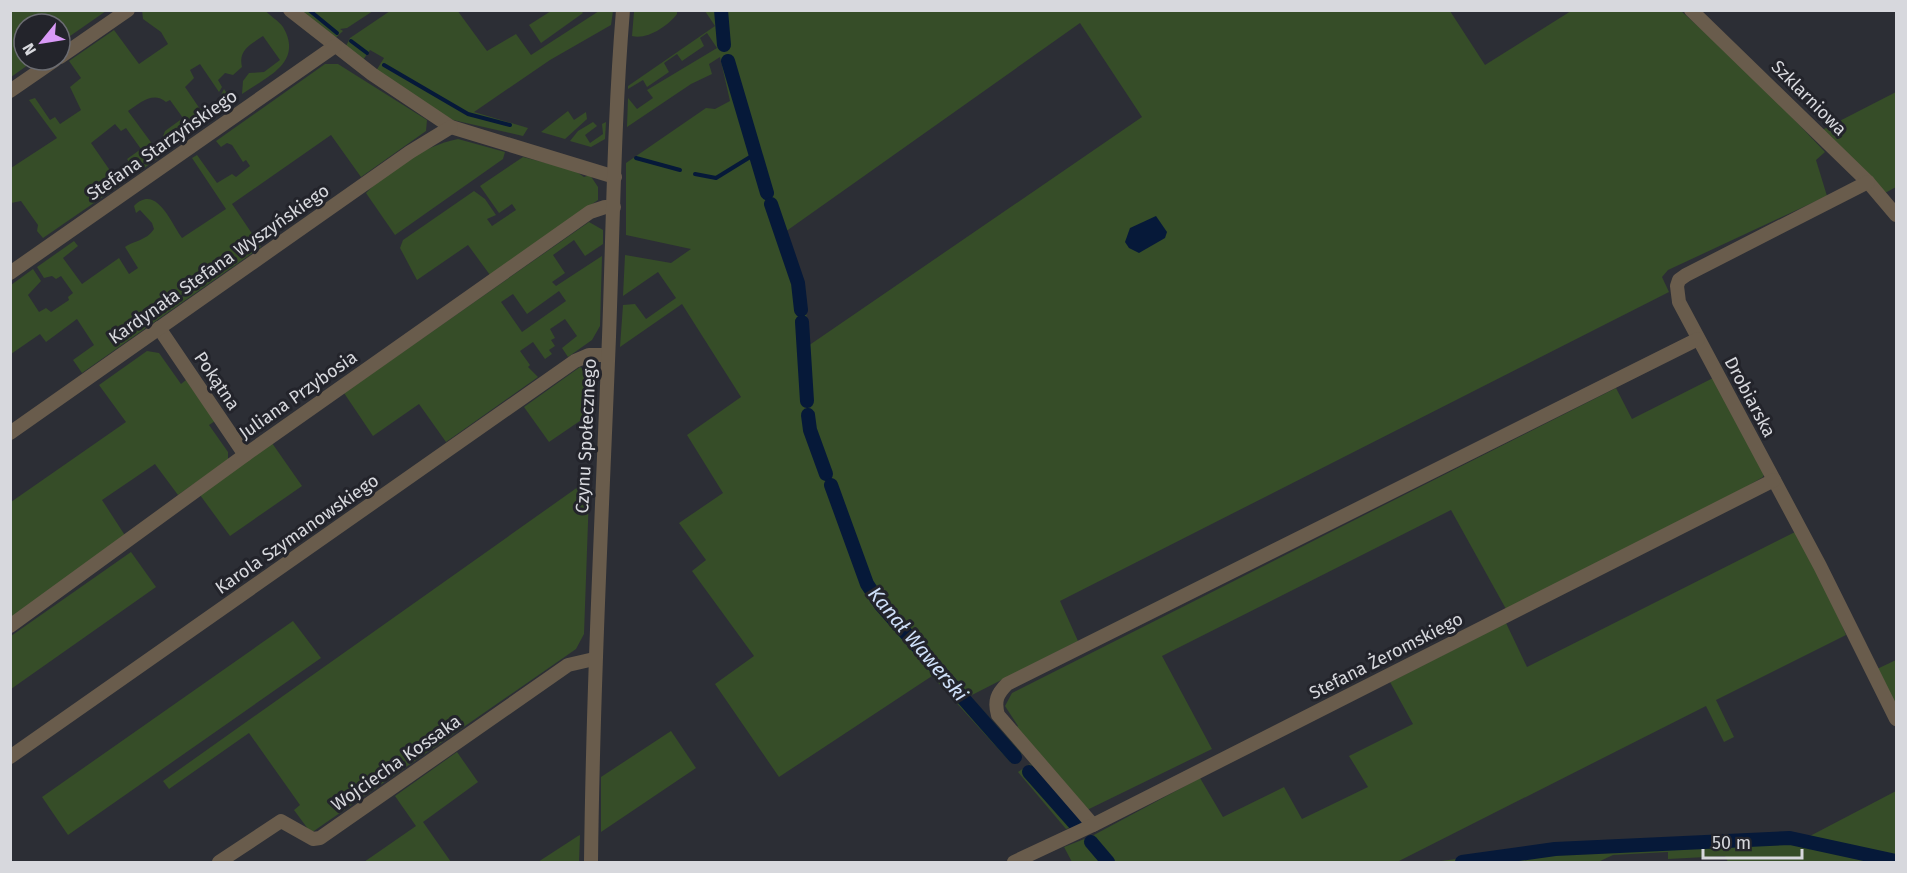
<svg xmlns="http://www.w3.org/2000/svg" width="1907" height="873" viewBox="0 0 1907 873" font-family="'Fira Sans',sans-serif">
<rect width="100%" height="100%" fill="#2c2e35"/>
<g fill="#364d28" fill-rule="evenodd">
<path d="M 142,10 L 266,11 C 270,16 279,21 283,27 C 304,63 266,77 242,94 L 243,81 L 249,73 L 264,72 L 280,60 L 263,36 C 250,45 238,50 242,67 L 233,75 L 225,73 L 218,80 L 222,87 L 219,92 L 200,64 L 190,70 L 194,78 L 185,87 L 200,109 L 215,107 L 224,89 L 232,101 L 170,150 L 161,142 L 165,131 L 183,118 L 170,100 L 166,102 C 153,91 140,103 128,111 L 161,156 L 137,173 L 127,159 L 141,149 L 126,128 L 121,131 L 115,124 L 91,143 L 120,185 L 43,238 L 37,231 L 38,225 L 21,201 L 11,203 L 11,168 L 57,138 L 29,100 L 35,98 L 50,120 L 55,117 L 60,124 L 81,110 L 70,87 L 81,78 L 69,61 L 114,30 L 139,64 L 168,44 L 161,32 L 143,19 Z"/>
<path d="M 457,10 L 487,51 L 516,34 L 531,55 L 599,11 L 613,11 L 611,25 L 550,60 L 474,112 L 528,128 L 523,136 L 453,120 L 426,106 L 376,71 L 384,58 L 370,50 L 363,60 L 345,48 L 350,38 L 390,11 Z"/>
<path d="M 654,10 L 677,11 L 677,14 C 668,26 647,40 632,36 L 634,12 Z"/>
<path d="M 10,11 L 11,10 L 106,11 L 60,43 L 60,24 L 24,24 L 24,60 L 35,60 L 11,77 Z"/>
<path d="M 297,11 L 373,11 L 347,28 L 340,29 L 343,31 L 333,40 Z"/>
<path d="M 551,11 L 581,11 L 583,13 L 541,43 L 529,25 Z"/>
<path d="M 705,11 L 1450,11 L 1485,65 L 1571,11 L 1681,11 L 1749,72 L 1825,152 L 1816,160 L 1827,196 L 1668,270 L 1662,277 L 1669,292 L 1060,601 L 1078,641 L 970,696 L 1022,754 L 1011,763 L 932,676 L 779,777 L 715,684 L 754,656 L 692,571 L 706,560 L 679,523 L 723,493 L 687,435 L 741,397 L 682,304 L 620,347 L 623,305 L 635,304 L 646,319 L 676,298 L 658,272 L 623,296 L 625,255 L 671,263 L 691,249 L 626,235 L 626,163 L 706,108 L 715,109 L 730,101 L 720,57 L 709,64 L 712,74 L 691,84 L 627,127 L 628,98 L 637,109 L 653,98 L 647,90 L 717,48 L 707,33 L 700,38 L 704,46 L 682,61 L 677,54 L 664,63 L 669,72 L 647,87 L 643,80 L 628,89 L 628,86 L 715,26 ZM 1080,23 L 1142,117 L 808,346 L 805,286 L 785,232 Z"/>
<path d="M 325,64 L 338,64 L 427,120 L 426,131 L 361,177 L 331,135 L 232,204 L 261,247 L 82,373 L 73,360 L 94,345 L 77,319 L 46,342 L 40,334 L 11,354 L 11,285 L 33,269 L 41,281 L 28,295 L 39,312 L 46,308 L 51,312 L 69,300 L 68,297 L 73,293 L 61,276 L 56,279 L 52,276 L 44,278 L 37,267 L 74,241 L 78,246 L 63,258 L 82,284 L 119,258 L 129,274 L 138,268 L 125,247 C 135,240 146,241 154,229 L 152,223 L 140,210 L 136,213 L 134,206 C 156,183 171,223 182,238 L 226,209 L 192,158 L 197,155 L 217,183 L 232,174 L 236,177 L 250,166 L 246,160 L 243,162 L 232,145 L 227,143 L 221,147 L 216,141 Z"/>
<path d="M 1896,92 L 1896,187 L 1885,193 L 1822,130 Z"/>
<path d="M 568,111 L 574,120 L 586,112 L 587,119 L 565,139 L 541,132 Z"/>
<path d="M 593,122 L 597,126 L 585,135 L 590,143 L 603,134 L 602,124 L 606,122 L 605,139 L 591,147 L 570,141 L 578,131 Z"/>
<path d="M 458,139 L 505,152 L 503,159 L 395,235 L 366,193 C 389,169 424,146 458,139 Z"/>
<path d="M 523,157 L 574,170 L 584,177 L 590,175 L 598,187 L 598,200 L 490,275 L 468,245 L 417,280 L 400,248 L 403,240 L 474,191 L 485,199 L 496,215 L 487,219 L 492,226 L 516,210 L 512,204 L 499,213 L 480,186 Z"/>
<path d="M 589,222 L 603,230 L 603,244 L 585,256 L 574,240 L 553,255 L 565,273 L 552,282 L 556,286 L 602,256 L 600,326 L 592,340 L 568,357 L 562,348 L 577,336 L 565,319 L 550,329 L 555,338 L 551,340 L 555,346 L 549,350 L 552,354 L 545,359 L 533,342 L 520,351 L 530,365 L 528,367 L 538,377 L 446,442 L 419,404 L 373,436 L 344,393 ZM 559,291 L 566,301 L 522,332 L 501,302 L 513,294 L 527,314 Z"/>
<path d="M 147,351 L 159,353 L 181,384 L 186,380 L 215,421 L 209,425 L 228,452 L 228,460 L 178,495 L 155,464 L 102,500 L 126,537 L 11,621 L 11,502 L 126,422 L 99,385 Z"/>
<path d="M 580,367 L 594,376 L 593,412 L 549,442 L 524,407 Z"/>
<path d="M 1715,377 L 1765,469 L 1763,477 L 1722,501 L 1506,609 L 1451,510 L 1162,656 L 1212,749 L 1087,810 L 1014,729 L 1018,726 L 1005,706 L 1012,693 L 1616,388 L 1632,419 Z"/>
<path d="M 272,443 L 302,486 L 230,536 L 200,495 Z"/>
<path d="M 590,467 L 584,634 L 576,649 L 311,833 L 294,810 L 300,805 L 249,733 L 169,789 L 163,781 L 585,482 L 585,470 Z"/>
<path d="M 1795,532 L 1832,600 L 1846,635 L 1716,700 L 1734,737 L 1724,742 L 1706,706 L 1397,862 L 1072,862 L 1064,847 L 1092,836 L 1200,778 L 1223,817 L 1284,787 L 1302,819 L 1368,787 L 1349,756 L 1413,724 L 1390,682 L 1506,623 L 1527,667 Z"/>
<path d="M 131,552 L 156,587 L 11,689 L 11,636 Z"/>
<path d="M 293,621 L 321,658 L 68,835 L 42,797 Z"/>
<path d="M 1896,660 L 1896,708 L 1877,669 Z"/>
<path d="M 671,731 L 696,768 L 601,832 L 601,777 Z"/>
<path d="M 457,752 L 478,782 L 423,822 L 451,862 L 364,862 L 416,826 L 395,796 Z"/>
<path d="M 1030,764 L 1078,818 L 1072,827 L 1066,829 L 1018,772 Z"/>
<path d="M 1896,791 L 1896,862 L 1728,862 L 1725,856 L 1668,859 L 1668,852 L 1613,855 L 1598,862 L 1434,862 L 1558,845 L 1791,833 L 1808,837 Z"/>
<path d="M 580,835 L 579,862 L 538,862 L 578,836 Z"/>
</g>
<path fill="#061939" d="M 1156,216 L 1167,232 L 1165,238 L 1139,253 L 1129,248 L 1125,242 L 1130,228 Z"/>
<g fill="none" stroke-linecap="round" stroke-linejoin="round">
<g stroke="#061939" stroke-width="4">
<path d="M 309,10 L 337,33"/>
<path d="M 351,41 L 367,53"/>
<path d="M 384,65 L 468,114 L 510,125"/>
<path d="M 636,158 L 680,170"/>
<path d="M 695,174 L 716,178 L 755,154"/>
</g>
<g stroke="#061939" stroke-width="14">
<path d="M 721,10 L 724,45"/>
<path d="M 728,61 L 767,193"/>
<path d="M 771,204 L 798,283 L 801,310"/>
<path d="M 802,322 L 807,401"/>
<path d="M 808,415 L 810,430 L 826,474"/>
<path d="M 831,485 L 867,584 L 881,605 L 1015,757"/>
<path d="M 1029,772 L 1076,825"/>
<path d="M 1091,842 L 1108,862"/>
<path d="M 1462,862 L 1555,849 L 1790,838 L 1896,861"/>
</g>
<g stroke="#695c4c" stroke-width="14">
<path d="M 290,10 L 372,74 L 451,127 L 615,177"/>
<path d="M 1691,10 L 1868,182 L 1896,215"/>
<path d="M 60,57 L 128,10"/>
<path d="M 10,91 L 55,60"/>
<path d="M 1868,182 L 1686,275 L 1679,280 L 1677,286 L 1679,302 L 1820,566 L 1896,719"/>
<path d="M 10,273 L 335,46"/>
<path d="M 159,328 L 245,455"/>
<path d="M 10,433 L 410,152 L 451,127"/>
<path d="M 10,626 L 245,455 L 590,212 L 605,207 L 614,207"/>
<path d="M 10,757 L 575,361 L 589,355 L 608,355"/>
<path d="M 1093,825 L 998,715 C 994,701 997,694 1007,684 L 1698,339"/>
<path d="M 219,862 L 281,821 L 313,839 L 320,838 L 568,665 L 594,659"/>
<path d="M 591,862 C 593,687 602,512 609,337 C 613,228 614,119 623,10"/>
<path d="M 1014,862 L 1093,825 L 1774,480"/>
</g>
</g>
<g text-anchor="middle" stroke-width="6" stroke-linejoin="round" paint-order="stroke">
<g font-size="18" fill="#d7d8dd" stroke="#23242b">
<text transform="translate(1809 98) rotate(45)" y="6">Szklarniowa</text>
<text transform="translate(162 145) rotate(-35)" y="6">Stefana Starzyńskiego</text>
<text transform="translate(219 264) rotate(-35)" y="6">Kardynała Stefana Wyszyńskiego</text>
<text transform="translate(217 381) rotate(56)" y="6">Pokątna</text>
<text transform="translate(298 395) rotate(-35)" y="6">Juliana Przybosia</text>
<text transform="translate(1750 397) rotate(62)" y="6">Drobiarska</text>
<text transform="translate(586 436) rotate(-87)" y="6">Czynu Społecznego</text>
<text transform="translate(297 534) rotate(-35)" y="6">Karola Szymanowskiego</text>
<text transform="translate(1386 656) rotate(-27)" y="6">Stefana Żeromskiego</text>
<text transform="translate(396 763) rotate(-35)" y="6">Wojciecha Kossaka</text>
</g>
<g font-size="20" font-style="italic" fill="#cfe0f9" stroke="#23242b">
<text transform="translate(918 644) rotate(50)" y="7">Kanał Wawerski</text>
</g>
</g>
<rect width="1907" height="873" fill="none" stroke="#d7d8dd" stroke-width="24"/>
<g transform="translate(42 42) rotate(240)"><circle r="28" fill="#23242b" stroke="#6b6c72" stroke-width="1.5"/>
<path d="M0-4.5L10 22L0 15L-10 22Z" fill="#d99af7"/>
<text y="-9" font-size="16" font-weight="bold" text-anchor="middle" fill="#d7d8dd">N</text>
</g>
<path d="M1703 849v9h99v-9" fill="none" stroke="#d7d8dd" stroke-width="3"/>
<text x="1712" y="849" font-size="18" fill="#d7d8dd" stroke="#23242b" stroke-width="4.5" paint-order="stroke">50 m</text>
</svg>
